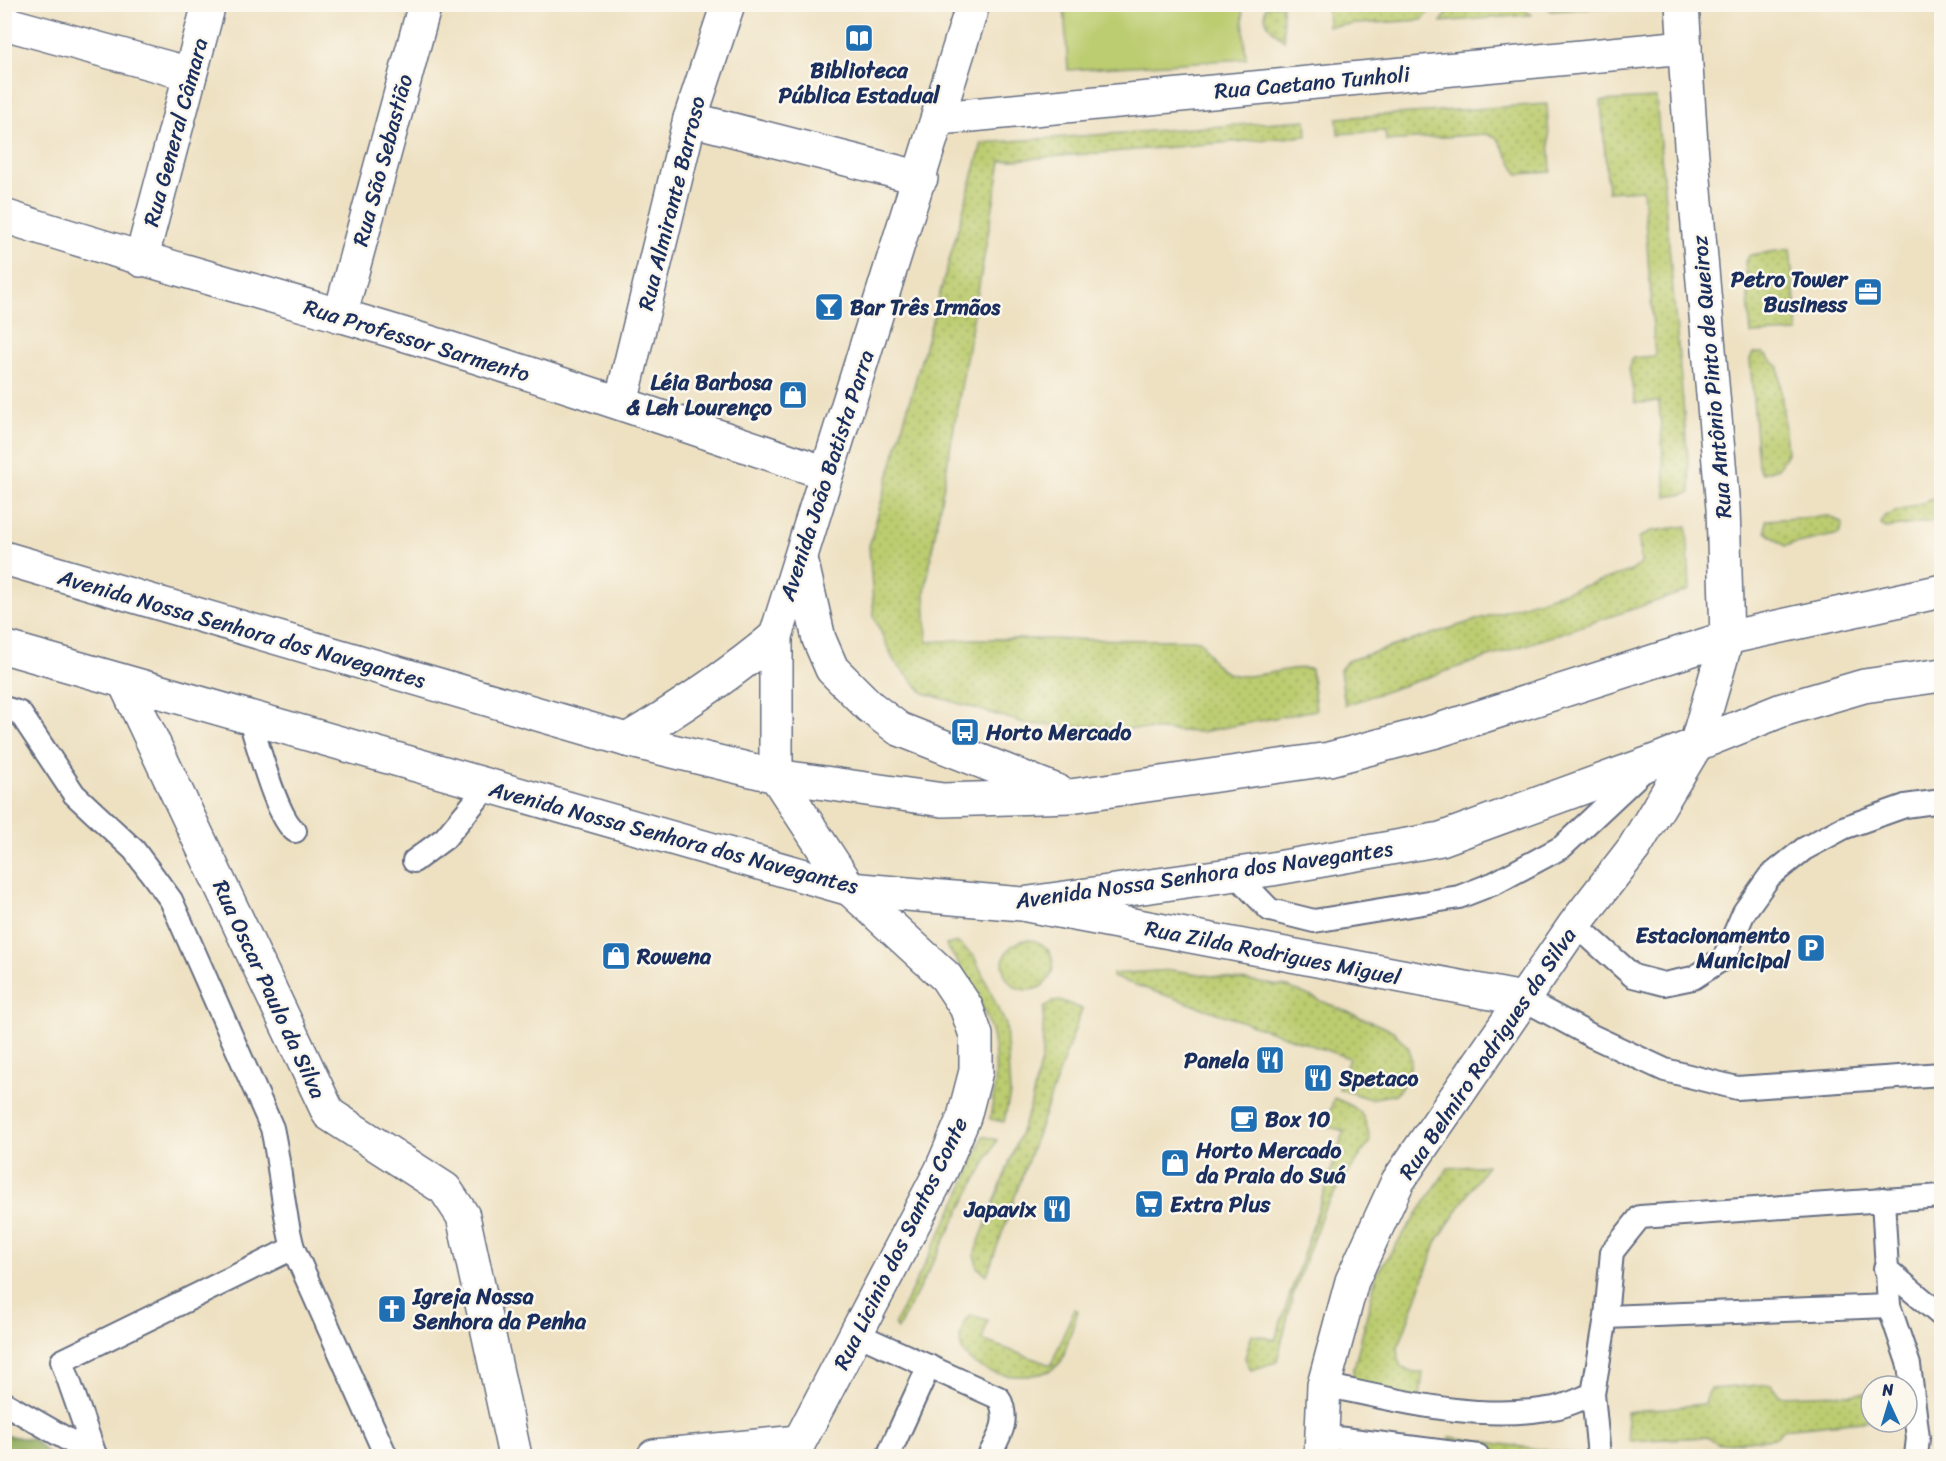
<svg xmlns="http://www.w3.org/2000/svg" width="1946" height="1461" viewBox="0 0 1946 1461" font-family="Sriracha,sans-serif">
<defs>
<pattern id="grass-dots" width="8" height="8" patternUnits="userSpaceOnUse" patternTransform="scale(1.5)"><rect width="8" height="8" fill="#bccc6f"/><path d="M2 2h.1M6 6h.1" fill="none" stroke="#98a65e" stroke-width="1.8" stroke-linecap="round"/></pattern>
<pattern id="forest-crowns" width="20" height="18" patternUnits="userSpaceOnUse" patternTransform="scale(1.5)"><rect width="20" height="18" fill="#95b062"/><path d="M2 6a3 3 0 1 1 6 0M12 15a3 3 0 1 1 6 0" fill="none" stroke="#799054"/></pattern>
</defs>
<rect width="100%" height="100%" fill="#fbf7ec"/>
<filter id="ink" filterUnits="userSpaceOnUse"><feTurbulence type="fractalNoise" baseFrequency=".0167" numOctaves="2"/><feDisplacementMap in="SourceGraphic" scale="12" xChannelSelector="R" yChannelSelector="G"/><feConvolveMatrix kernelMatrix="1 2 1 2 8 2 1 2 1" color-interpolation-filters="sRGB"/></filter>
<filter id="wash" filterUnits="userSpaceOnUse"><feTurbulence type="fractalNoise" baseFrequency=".008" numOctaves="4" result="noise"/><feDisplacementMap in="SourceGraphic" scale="24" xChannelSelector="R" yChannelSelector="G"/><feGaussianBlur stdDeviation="1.35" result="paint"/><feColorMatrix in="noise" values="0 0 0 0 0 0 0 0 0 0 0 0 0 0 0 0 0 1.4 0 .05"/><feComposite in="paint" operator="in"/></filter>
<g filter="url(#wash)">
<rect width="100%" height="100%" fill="#eee1c2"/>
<g fill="url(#grass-dots)" stroke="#6c7e66" stroke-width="1.5">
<path d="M 1655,4 L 1551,11 L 1544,5 L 1544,4 Z"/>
<path d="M 1266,5 L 1282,5 L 1284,40 C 1271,29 1261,23 1266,5 Z"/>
<path d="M 1378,5 L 1435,4 L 1435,5 L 1422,20 L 1328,26 L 1327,5 L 1336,5 L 1336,7 Z"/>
<path d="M 1453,5 L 1520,5 L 1531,15 L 1441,22 Z"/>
<path d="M 1656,98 L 1691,493 L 1666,497 L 1659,402 L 1635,403 L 1629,368 L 1632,358 L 1655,356 L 1643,190 L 1608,192 L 1601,101 Z"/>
<path d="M 1547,104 L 1551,172 L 1518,174 L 1498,139 L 1486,134 L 1386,141 L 1385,131 L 1338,134 L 1337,118 Z"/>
<path d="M 1306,120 L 1307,136 L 1001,161 L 925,591 L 927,642 L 973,639 L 1200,640 C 1205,648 1210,657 1215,664 C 1238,691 1283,663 1311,669 L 1316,710 L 1201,732 L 1027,724 L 924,693 L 894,661 L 874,617 L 869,546 L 982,143 Z"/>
<path d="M 1790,249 L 1798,332 L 1751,334 L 1745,261 L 1750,255 Z"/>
<path d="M 1753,353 L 1763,353 L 1779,367 L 1787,453 L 1778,468 L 1762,473 L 1758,466 L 1750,359 Z"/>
<path d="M 1941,496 L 1941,520 L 1886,528 L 1881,525 L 1884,516 Z"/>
<path d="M 1830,516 L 1843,524 L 1839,534 L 1785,546 L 1766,532 L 1766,520 Z"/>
<path d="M 1687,526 L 1690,590 L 1345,705 L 1340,670 L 1347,661 L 1631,571 L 1641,564 L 1639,538 L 1651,531 Z"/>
<circle cx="1028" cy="965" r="25"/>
<path d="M 957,942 L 974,956 L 1006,1025 L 1010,1094 L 1004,1122 L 990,1119 C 1005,1041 989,1009 946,945 Z"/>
<path d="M 1171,970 L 1288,987 L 1393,1031 L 1409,1048 L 1411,1060 L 1408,1078 L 1396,1094 L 1370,1099 L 1339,1089 L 1349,1058 L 1112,977 L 1113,974 Z"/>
<path d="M 1062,1001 L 1082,1009 L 987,1275 L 977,1267 L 975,1252 L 1030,1108 L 1042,1056 L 1044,1008 L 1052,1002 Z"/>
<path d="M 1334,1098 C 1361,1109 1365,1112 1370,1141 L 1324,1209 L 1293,1295 L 1277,1362 L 1251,1370 L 1245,1358 L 1252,1334 L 1275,1340 L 1344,1131 L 1326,1126 Z"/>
<path d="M 983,1136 L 997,1140 L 898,1329 L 894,1325 L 959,1196 Z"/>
<path d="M 1487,1165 L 1437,1241 L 1398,1348 L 1400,1366 L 1408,1371 L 1423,1373 L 1419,1404 L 1350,1385 L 1377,1273 L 1448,1168 Z"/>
<path d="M 1074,1309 L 1078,1311 L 1062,1360 C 1042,1391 946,1376 962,1330 C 964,1322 965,1319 971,1315 L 988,1320 L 982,1340 L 1051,1365 Z"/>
<path d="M 1771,1384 L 1780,1396 L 1871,1393 L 1871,1420 L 1783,1429 L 1776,1438 L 1717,1444 L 1707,1437 L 1629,1441 L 1626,1412 L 1704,1404 L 1710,1389 Z"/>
<path d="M 1450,1437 L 1574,1454 L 1575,1456 L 1500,1456 L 1448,1452 Z"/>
</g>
<path fill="url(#forest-crowns)" stroke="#587060" stroke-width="1.5" d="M 5,1435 L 34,1440 L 50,1456 L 5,1456 Z"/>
<path fill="#bccc6f" stroke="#6c7e66" stroke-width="1.5" d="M 1064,5 L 1242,5 L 1246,59 L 1068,70 Z"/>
</g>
<g filter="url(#ink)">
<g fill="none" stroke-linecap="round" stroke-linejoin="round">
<g stroke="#656d81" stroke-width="26">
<g id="lane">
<path d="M 4,708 L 20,713 L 74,794 L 134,850 L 171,900 L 272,1128 C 281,1168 282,1208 293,1248 L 386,1456"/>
<path d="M 249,718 C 258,744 276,817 295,831"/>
<path d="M 414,861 L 445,838 L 488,786"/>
<path d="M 1235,874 L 1270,910 L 1314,921 L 1459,897 L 1495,883 L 1562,847 L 1644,770"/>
<path d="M 1575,924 L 1633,976 L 1664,984 L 1693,978 L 1724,958 L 1744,912 L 1769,877 L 1804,849 L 1843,828 L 1905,806 L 1942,801"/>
<path d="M 1523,999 L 1592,1036 L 1665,1070 L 1737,1088 L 1942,1074"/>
<path d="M 1883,1199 L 1889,1306 L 1909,1365 L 1918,1438 L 1916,1456"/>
<path d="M 1885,1268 L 1942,1316"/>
<path d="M 1606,1317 L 1889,1306"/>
<path d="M 857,1334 L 999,1398 C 1010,1421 1000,1435 989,1456"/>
<path d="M 1324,1385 C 1400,1401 1476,1422 1554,1408 C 1567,1406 1580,1399 1593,1394 L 1606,1317 L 1612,1252 L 1640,1217 L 1942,1196"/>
<path d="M 1593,1394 L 1599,1456"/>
<path d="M 4,1403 L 96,1456"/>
<path d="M 1321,1436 L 1478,1456"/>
<path d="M 95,1455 L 62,1361 L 293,1248"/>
<path d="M 888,1456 L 929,1366"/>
</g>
</g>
<g stroke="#656d81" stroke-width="36">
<g id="street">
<path d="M 4,23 L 190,74"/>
<path d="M 940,118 L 1685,47"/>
<path d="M 690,119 L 921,178"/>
<path d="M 4,216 C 115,252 227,283 339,315 C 503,363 665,418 826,473"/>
<path d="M 141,260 L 209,4"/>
<path d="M 340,316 L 425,4"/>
<path d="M 621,403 L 690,119 L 728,4"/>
<path d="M 125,683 L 329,1114 L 445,1189 L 463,1216 L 515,1456"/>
<path d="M 1027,905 L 1523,999"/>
<path d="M 654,1456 L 798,1442"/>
<path d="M 792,1456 L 941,1171 L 964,1117 L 976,1071 L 976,1035 L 966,1007 L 946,977 L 850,889"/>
<path d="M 1321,1456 L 1324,1385 L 1352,1281 L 1398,1181 L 1575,924 L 1634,848 L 1696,745 L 1727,638 L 1723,508 L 1691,145 L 1682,4"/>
</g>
</g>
<g stroke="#656d81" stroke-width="36">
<g id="secondary">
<path d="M 4,558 L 627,740 L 776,776 L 943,800 L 1070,796 L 1329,759 L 1436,731 L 1727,638 L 1942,591"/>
<path d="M 801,559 L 819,639 L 832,669 L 870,707 L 899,729 L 1057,791"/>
<path d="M 4,647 L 850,889 L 1022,904 L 1272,869 L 1441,839 L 1650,763 L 1782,710 L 1864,686 L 1942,675"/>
<path d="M 627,740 C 680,708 729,676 776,636"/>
<path d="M 776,776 L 776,636 L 973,4"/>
<path d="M 776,776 L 850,889"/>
</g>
</g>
<use href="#lane" stroke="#fff" stroke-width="22"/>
<use href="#street" stroke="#fff" stroke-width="33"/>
<use href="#secondary" stroke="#fff" stroke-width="33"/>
</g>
</g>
<defs>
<g id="library-square" transform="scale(1.5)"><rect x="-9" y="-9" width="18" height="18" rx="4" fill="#1f6fb2" stroke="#fbf7ec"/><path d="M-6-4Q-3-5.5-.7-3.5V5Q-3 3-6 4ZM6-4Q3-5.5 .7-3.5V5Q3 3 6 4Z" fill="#fff"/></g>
<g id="office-square" transform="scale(1.5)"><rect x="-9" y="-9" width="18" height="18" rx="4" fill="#1f6fb2" stroke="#fbf7ec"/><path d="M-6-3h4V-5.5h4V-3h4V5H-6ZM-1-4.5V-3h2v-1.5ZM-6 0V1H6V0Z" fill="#fff"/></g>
<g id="bar-square" transform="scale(1.5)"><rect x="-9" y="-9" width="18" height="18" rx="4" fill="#1f6fb2" stroke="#fbf7ec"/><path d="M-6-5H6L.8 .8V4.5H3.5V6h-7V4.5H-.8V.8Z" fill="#fff"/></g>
<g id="shop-square" transform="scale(1.5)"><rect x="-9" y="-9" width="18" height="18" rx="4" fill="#1f6fb2" stroke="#fbf7ec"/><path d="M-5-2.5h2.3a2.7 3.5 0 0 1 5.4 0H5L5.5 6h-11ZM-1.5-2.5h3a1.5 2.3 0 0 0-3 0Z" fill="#fff"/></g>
<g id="bus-square" transform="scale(1.5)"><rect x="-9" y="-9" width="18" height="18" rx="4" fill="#1f6fb2" stroke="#fbf7ec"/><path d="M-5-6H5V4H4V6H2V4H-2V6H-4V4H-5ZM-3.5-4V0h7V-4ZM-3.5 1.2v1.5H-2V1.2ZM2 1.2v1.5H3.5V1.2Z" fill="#fff"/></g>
<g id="parking-square" transform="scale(1.5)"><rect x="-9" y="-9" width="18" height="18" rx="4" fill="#1f6fb2" stroke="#fbf7ec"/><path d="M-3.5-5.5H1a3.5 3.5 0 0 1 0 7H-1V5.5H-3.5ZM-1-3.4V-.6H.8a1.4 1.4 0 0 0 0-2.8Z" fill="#fff"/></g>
<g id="restaurant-square" transform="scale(1.5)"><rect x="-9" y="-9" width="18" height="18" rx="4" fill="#1f6fb2" stroke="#fbf7ec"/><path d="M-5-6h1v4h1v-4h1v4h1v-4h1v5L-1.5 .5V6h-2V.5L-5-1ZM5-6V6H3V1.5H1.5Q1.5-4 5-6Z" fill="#fff"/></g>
<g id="cafe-square" transform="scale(1.5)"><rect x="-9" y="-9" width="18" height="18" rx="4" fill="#1f6fb2" stroke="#fbf7ec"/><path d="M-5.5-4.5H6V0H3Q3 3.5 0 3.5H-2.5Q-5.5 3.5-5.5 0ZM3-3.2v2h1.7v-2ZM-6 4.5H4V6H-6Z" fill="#fff"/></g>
<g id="supermarket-square" transform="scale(1.5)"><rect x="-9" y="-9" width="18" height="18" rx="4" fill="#1f6fb2" stroke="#fbf7ec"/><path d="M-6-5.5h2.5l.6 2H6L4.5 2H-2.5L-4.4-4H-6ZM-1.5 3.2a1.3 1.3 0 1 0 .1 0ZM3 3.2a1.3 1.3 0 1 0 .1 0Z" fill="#fff"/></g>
<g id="church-square" transform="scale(1.5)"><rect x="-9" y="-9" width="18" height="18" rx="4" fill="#1f6fb2" stroke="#fbf7ec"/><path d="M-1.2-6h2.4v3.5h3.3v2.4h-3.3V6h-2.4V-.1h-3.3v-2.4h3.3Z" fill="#fff"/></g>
</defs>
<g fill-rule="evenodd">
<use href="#library-square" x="859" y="38"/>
<use href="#office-square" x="1868" y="292"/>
<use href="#bar-square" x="829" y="307"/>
<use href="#shop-square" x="793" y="395"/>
<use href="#bus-square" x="965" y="732"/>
<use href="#parking-square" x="1811" y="948"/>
<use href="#shop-square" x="616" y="956"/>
<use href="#restaurant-square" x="1270" y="1060"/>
<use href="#restaurant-square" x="1318" y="1078"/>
<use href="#cafe-square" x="1244" y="1119"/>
<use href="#shop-square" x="1175" y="1163"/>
<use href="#supermarket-square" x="1149" y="1204"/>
<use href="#restaurant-square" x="1057" y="1209"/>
<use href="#church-square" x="392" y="1309"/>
</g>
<g text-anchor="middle" stroke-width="5" stroke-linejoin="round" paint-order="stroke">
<g font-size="22" font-weight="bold" fill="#1b2f5e" stroke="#fbf7ec" text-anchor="start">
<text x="859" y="78" text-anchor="middle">Biblioteca<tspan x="859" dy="25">Pública Estadual</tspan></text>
<text x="1847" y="287" text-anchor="end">Petro Tower<tspan x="1847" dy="25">Business</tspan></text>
<text x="850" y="315">Bar Três Irmãos</text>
<text x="772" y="390" text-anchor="end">Léia Barbosa<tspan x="772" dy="25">&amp; Leh Lourenço</tspan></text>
<text x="986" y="740">Horto Mercado</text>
<text x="1790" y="943" text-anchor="end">Estacionamento<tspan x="1790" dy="25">Municipal</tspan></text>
<text x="637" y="964">Rowena</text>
<text x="1249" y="1068" text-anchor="end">Panela</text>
<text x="1339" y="1086">Spetaco</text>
<text x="1265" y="1127">Box 10</text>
<text x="1196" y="1158">Horto Mercado<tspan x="1196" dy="25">da Praia do Suá</tspan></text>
<text x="1170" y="1212">Extra Plus</text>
<text x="1036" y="1217" text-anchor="end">Japavix</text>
<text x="413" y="1304">Igreja Nossa<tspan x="413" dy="25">Senhora da Penha</tspan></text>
</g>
<g font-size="22" fill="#1b2f5e" stroke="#fbf7ec">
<text transform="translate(1312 82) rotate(-5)" y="8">Rua Caetano Tunholi</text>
<text transform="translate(175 132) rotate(-75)" y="8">Rua General Câmara</text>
<text transform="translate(382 160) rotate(-75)" y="8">Rua São Sebastião</text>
<text transform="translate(671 203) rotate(-76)" y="8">Rua Almirante Barroso</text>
<text transform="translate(417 340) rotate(17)" y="8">Rua Professor Sarmento</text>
<text transform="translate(1711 377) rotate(-95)" y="8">Rua Antônio Pinto de Queiroz</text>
<text transform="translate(826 475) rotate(-72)" y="8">Avenida João Batista Parra</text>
<text transform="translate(242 628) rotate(16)" y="8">Avenida Nossa Senhora dos Navegantes</text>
<text transform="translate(674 837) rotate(15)" y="8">Avenida Nossa Senhora dos Navegantes</text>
<text transform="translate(1204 874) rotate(-8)" y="8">Avenida Nossa Senhora dos Navegantes</text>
<text transform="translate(1273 952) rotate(11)" y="8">Rua Zilda Rodrigues Miguel</text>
<text transform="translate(270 989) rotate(65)" y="8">Rua Oscar Paulo da Silva</text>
<text transform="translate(1487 1053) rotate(-56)" y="8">Rua Belmiro Rodrigues da Silva</text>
<text transform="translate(900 1243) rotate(-64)" y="8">Rua Licinio dos Santos Conte</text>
</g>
</g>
<rect width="1946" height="1461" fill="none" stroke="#fbf7ec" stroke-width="24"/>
<g transform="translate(1889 1404) rotate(356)"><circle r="28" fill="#fbf7ec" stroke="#a1a7b3" stroke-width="1.5"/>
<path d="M0-4.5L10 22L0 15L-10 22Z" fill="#1f6fb2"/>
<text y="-9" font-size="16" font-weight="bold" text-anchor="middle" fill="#1b2f5e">N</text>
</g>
</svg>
